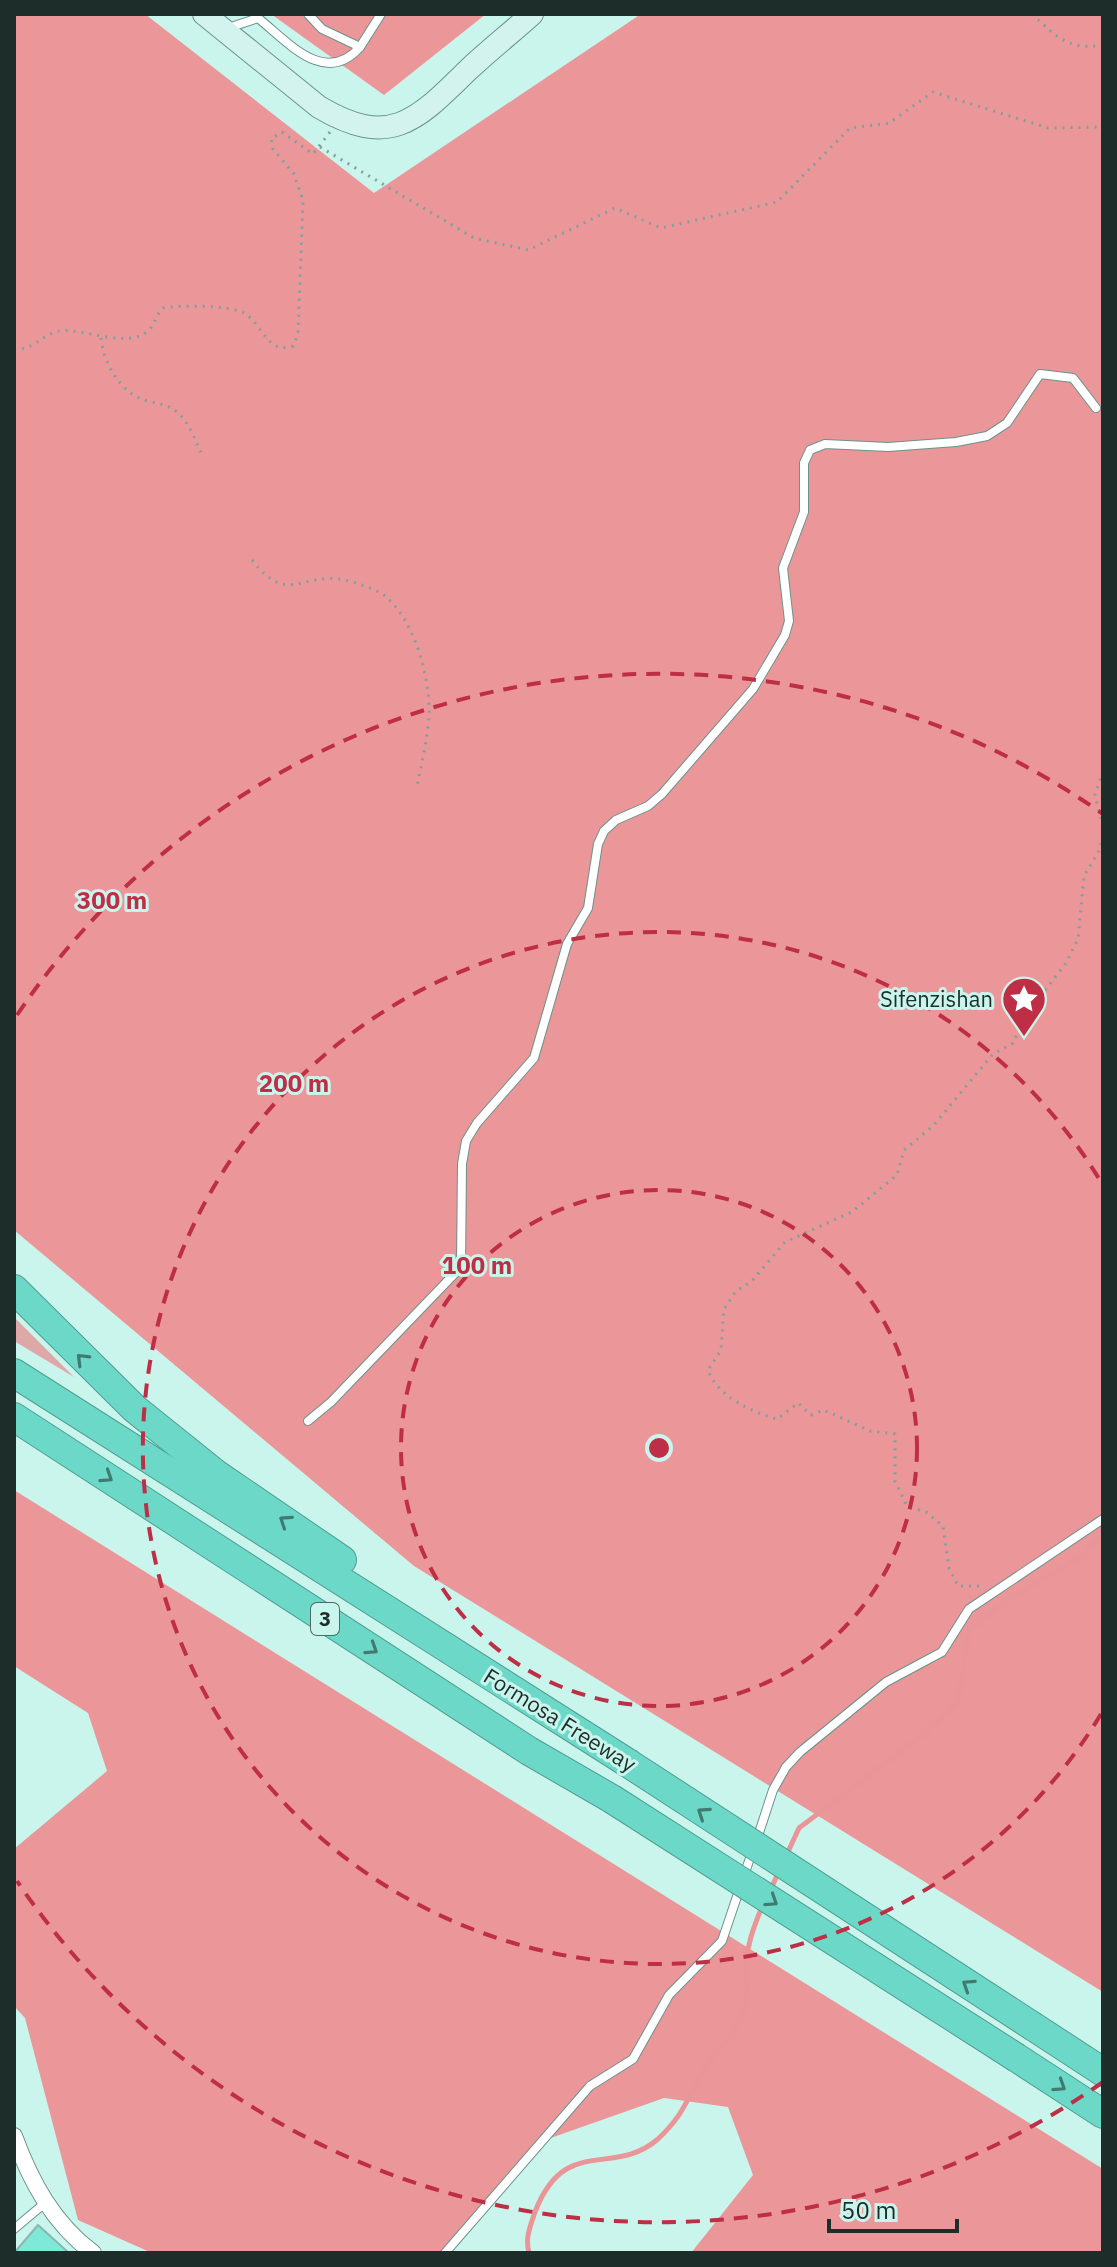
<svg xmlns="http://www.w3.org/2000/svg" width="1117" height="2267" viewBox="0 0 1117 2267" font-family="'IBM Plex Sans',sans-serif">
<rect width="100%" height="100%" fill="#caf5ed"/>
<path fill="#dea8a9" d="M 14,1317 L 74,1377 L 14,1341 Z"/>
<g fill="#eb9699">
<path d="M 14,14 L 145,14 L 374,193 L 641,14 L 1103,14 L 1103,1992 L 414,1566 L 14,1230 Z"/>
<path d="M 271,14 L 486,14 L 384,95 Z"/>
<path d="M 14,1490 L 1103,2169 L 1103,2253 L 691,2253 L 753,2175 L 728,2107 L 664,2098 L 545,2140 L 445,2253 L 152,2253 L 78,2220 L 25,2018 L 14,2006 L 14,1849 L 107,1771 L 88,1713 L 14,1666 Z"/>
</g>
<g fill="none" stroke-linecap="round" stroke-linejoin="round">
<g stroke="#ea9698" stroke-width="5">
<path d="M 787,1854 L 799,1828 L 923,1735 L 958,1702 L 969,1631 L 1004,1602 L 1081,1557 L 1103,1533"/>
<path d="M 770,1891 L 779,1871"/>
<path d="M 529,2253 C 525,2238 530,2227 535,2212 C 565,2134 613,2178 658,2139 C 687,2112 686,2097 705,2069 C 722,2044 738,2034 746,2002 C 749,1992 746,1981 746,1971 C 746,1948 753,1928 762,1907"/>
</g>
</g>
<path fill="#7fe9d8" stroke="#8cb5ad" stroke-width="2" d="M 38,2225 L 69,2253 L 14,2253 Z"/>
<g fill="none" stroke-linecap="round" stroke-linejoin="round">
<g stroke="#6b938b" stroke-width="10">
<g id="service">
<path d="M 228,28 L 258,18 C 288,42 325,87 360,47 L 322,29 L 308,14"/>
<path d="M 360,47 L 381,14"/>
<path d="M 308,1421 L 331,1402 L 461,1267 L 462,1164 L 466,1141 L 477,1123 L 534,1058 L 567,944 L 588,908 L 598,844 L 604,831 L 616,820 L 648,806 L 662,794 L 753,689 L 785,635 L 789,621 L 783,568 L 804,512 L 804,463 L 810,450 L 825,444 L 888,447 L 956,442 L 987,436 L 1007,423 L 1040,374 L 1073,378 L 1096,408"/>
<path d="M 757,1839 L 773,1790 L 786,1767 L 800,1752 L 886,1682 L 942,1652 L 969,1609 L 1103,1519"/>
<path d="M 14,2229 L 45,2203"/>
<path d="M 445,2253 L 590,2086 L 633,2059 L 669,1995 L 722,1941 L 752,1852"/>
</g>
</g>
<g stroke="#6b938b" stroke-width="18">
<path id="minor" d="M 14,2136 C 31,2182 53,2223 93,2253"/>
</g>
<g stroke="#6b938b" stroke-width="24">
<path id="secondary" d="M 204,14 L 319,107 C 390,149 416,121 467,71 C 488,51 511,33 532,14"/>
</g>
<g stroke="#509d91" stroke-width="30">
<g id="motorway">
<path d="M 14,1289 L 135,1409 L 216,1474 L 342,1560"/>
<path d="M 14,1373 L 628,1763"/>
<path d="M 14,1417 L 529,1751 L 612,1799"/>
<path d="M 1034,2027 L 1103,2072"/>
<path d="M 1017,2058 L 1103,2114"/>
</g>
</g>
<g stroke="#80a09a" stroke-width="3" stroke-dasharray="2 6" stroke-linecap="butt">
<path d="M 1032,14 C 1056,36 1068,51 1103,45"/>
<path d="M 320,147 L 474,238 L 528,250 L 615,208 L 661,228 L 777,202 L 850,128 L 889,123 L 933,92 L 1048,128 L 1103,127"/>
<path d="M 101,338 C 104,364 120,393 147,401 C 158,404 167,404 177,412 C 190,423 195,441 203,456"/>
<path d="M 14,349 C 33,351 41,335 59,331 C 82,327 130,351 150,329 C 155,323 156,315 163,308 C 181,305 229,305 244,313 C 262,323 268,356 293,346 L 298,334 L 303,200 L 294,174 L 273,149 L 271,139 L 282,132 L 313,154 L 330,132"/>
<path d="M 252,560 C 289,607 300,571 345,580 C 357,583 376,589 385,596 C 415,621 430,677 429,715 C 428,738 421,764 417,787"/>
<path d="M 1103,771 L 1095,795 L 1103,827"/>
<path d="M 979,1586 L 958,1586 L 949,1568 L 943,1526 L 926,1512 L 907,1506 L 895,1481 L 895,1434 L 870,1431 L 824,1410 L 811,1415 L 798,1403 L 777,1419 C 750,1411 718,1397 708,1370 L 721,1350 L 724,1309 L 736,1291 L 752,1281 L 785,1242 L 852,1212 L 897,1175 L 904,1150 L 933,1126 L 993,1054 L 1013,1043 L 1026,1015 L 1066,963 L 1078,939 L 1084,876 L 1100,849 L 1103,832"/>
</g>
<use href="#service" stroke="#fff" stroke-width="8"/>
<use href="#minor" stroke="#fff" stroke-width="16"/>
<use href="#secondary" stroke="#d3f4ee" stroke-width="22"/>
<use href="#motorway" stroke="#6cd9c8" stroke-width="28"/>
<g stroke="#509d91" stroke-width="30" stroke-linecap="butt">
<g id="motorway-bridge">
<path d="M 628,1763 L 1034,2027"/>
<path d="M 612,1799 L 1017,2058"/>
</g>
</g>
<use href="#motorway-bridge" stroke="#6cd9c8" stroke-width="28"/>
</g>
<defs><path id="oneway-chevron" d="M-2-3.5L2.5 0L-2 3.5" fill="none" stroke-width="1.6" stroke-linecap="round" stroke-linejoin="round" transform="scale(2)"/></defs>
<g stroke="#407a71">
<use href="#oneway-chevron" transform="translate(82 1359) rotate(-135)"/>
<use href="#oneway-chevron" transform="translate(107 1477) rotate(33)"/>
<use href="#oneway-chevron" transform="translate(285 1521) rotate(-146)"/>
<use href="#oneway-chevron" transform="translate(372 1649) rotate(33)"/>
<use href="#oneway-chevron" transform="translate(703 1813) rotate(-146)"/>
<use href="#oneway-chevron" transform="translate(772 1901) rotate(33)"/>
<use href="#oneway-chevron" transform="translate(968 1985) rotate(-147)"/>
<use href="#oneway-chevron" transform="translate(1060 2086) rotate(33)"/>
</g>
<g fill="none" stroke="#be2e44" stroke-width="4" stroke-dasharray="14 10">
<circle cx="659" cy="1448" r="258"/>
<path d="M1101 1714A516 516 0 1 1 1101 1182"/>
<path d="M1103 2082A774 774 0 0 1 17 1881M17 1015A774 774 0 0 1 1103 814"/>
</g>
<defs>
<g id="sight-pin" transform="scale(2.3)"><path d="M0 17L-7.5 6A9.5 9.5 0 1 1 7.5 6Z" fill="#be2e44" stroke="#caf5ed"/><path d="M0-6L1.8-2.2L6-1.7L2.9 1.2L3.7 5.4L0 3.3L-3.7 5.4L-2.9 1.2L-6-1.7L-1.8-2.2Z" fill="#fff"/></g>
</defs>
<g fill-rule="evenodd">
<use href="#sight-pin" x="1024" y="999"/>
</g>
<g text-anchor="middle" stroke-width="6" stroke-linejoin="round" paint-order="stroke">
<rect fill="#caf5ed" stroke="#506964" stroke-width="2" x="311" y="1603" width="28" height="32" rx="6"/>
<g font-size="20" font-weight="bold" fill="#1c2d2a">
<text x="325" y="1626">3</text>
</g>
<g font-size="22" fill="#1c2d2a" stroke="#caf5ed" text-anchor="end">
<text x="993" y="1007">Sifenzishan</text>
</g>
<g font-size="22" fill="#1c2d2a" stroke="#caf5ed">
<text transform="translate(560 1720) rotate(32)" y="8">Formosa Freeway</text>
</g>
</g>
<circle cx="659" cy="1448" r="12" fill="#be2e44" stroke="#caf5ed" stroke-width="4"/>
<g font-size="24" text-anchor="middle" font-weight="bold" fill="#be2e44" stroke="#caf5ed" stroke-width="6" stroke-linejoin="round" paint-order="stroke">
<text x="112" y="909">300 m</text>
<text x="294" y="1092">200 m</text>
<text x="477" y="1274">100 m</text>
</g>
<rect width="1117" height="2267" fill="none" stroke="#1c2d2a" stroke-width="32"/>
<path d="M829 2219v12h128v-12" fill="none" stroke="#1c2d2a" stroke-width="4"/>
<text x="841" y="2219" font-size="24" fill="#1c2d2a" stroke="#caf5ed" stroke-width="6" paint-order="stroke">50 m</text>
</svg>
